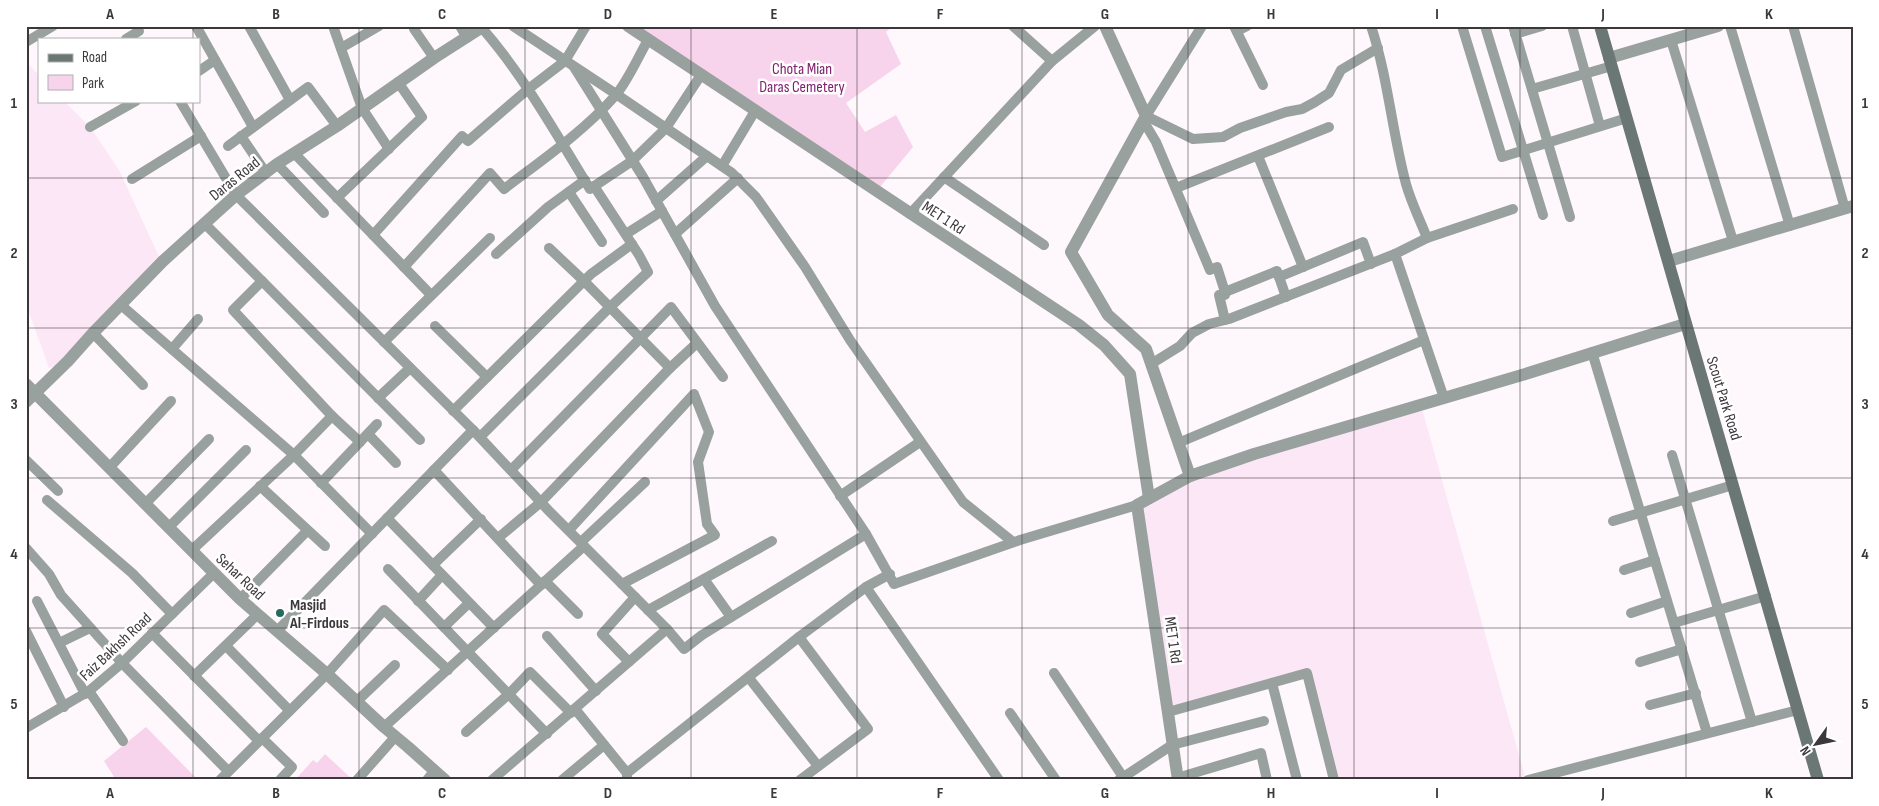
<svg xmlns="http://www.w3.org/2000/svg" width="1879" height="806" viewBox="0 0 1879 806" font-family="'Sofia Sans Condensed',sans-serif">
<rect width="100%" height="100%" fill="#fef8fc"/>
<g fill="#fce7f6">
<path d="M 26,62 L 39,75 L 39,101 L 64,101 L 90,127 L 119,170 L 161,261 L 68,361 L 49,368 L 26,304 Z"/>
<path d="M 1421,405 L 1526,780 L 1334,780 L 1307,673 L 1168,712 L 1137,505 L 1190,476 Z"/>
</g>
<g fill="#f7d4ec">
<path d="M 632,26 L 893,26 L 886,32 L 901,64 L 846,103 L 865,132 L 896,115 L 913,147 L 880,187 Z"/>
<path d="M 146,727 L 198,780 L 116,780 L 104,761 Z"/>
<path d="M 325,754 L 353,780 L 295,780 L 313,760 L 317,763 Z"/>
</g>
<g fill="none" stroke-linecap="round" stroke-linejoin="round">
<g stroke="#99a19f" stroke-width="10">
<path d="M 196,26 L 253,127"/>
<path d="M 249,26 L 290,100"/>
<path d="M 333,26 L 362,108 L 389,149"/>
<path d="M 460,26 L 467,38"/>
<path d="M 513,26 L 616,94 L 732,173 L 756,197 L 805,267 L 850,340 L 963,502 L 1013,542"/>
<path d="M 1013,26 L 1052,61"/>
<path d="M 1202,26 L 1146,116 L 1193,139 L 1223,137 L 1240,128 L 1286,112 L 1302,109 L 1315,102 L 1329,93 L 1341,70 L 1378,48"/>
<path d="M 1234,26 L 1263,85"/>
<path d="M 1371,26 C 1388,77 1392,132 1406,184 C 1411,202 1420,220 1427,238"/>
<path d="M 1462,26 L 1502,157 L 1627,118"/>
<path d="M 1485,26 L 1543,215"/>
<path d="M 1513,26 L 1570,217"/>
<path d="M 1572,26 L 1600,126"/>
<path d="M 1730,26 L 1790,226"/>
<path d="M 1793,26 L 1845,209"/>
<path d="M 482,28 C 524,76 556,134 590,189 L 632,161 L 666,128 L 701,75"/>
<path d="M 414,29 L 434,58"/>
<path d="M 1237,31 L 1247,26"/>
<path d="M 1515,34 L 1542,26"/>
<path d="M 126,39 L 139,31"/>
<path d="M 1671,40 L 1733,241"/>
<path d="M 26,42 L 53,26"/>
<path d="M 341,48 L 379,26"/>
<path d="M 574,67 L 643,177 L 715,306 L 866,534 L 894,584 L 1020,540 L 1137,505"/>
<path d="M 199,71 L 215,60"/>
<path d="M 1532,89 L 1612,66"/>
<path d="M 180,101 L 236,195 L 473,430 L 549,511 L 667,629 L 684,649 L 702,635 L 866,534"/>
<path d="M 1144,122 L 1156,142 L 1210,270 L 1217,267 L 1225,292 L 1225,295 L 1219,295 L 1225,320"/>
<path d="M 90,127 L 136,101"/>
<path d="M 241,136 L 266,173"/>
<path d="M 228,146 L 308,87 L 337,126"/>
<path d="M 294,153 L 431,295"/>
<path d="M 1258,156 L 1303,267"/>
<path d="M 277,164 L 324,213"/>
<path d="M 722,166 L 755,111"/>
<path d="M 944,177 L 1044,245"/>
<path d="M 132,179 L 201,136"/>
<path d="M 1176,188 L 1329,127"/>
<path d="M 569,192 L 602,242"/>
<path d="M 337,198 L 422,117 L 398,82"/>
<path d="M 656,201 L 707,156"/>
<path d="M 910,214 L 1052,61 L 1095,26"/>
<path d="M 204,223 L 262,281 L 233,310 L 332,416 L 360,442"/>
<path d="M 626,234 L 662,211"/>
<path d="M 675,234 L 738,178"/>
<path d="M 373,235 L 462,136 L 468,141 L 527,90 L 565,61 L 586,26"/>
<path d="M 549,248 L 584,281 L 670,368 L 697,343"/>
<path d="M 496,254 L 548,207 L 585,180"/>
<path d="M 404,267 L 490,173 L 504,189 C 542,160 583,132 615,96 C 628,81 638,57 648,40"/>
<path d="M 1279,277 L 1363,242 L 1371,264"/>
<path d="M 262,281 L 420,440"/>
<path d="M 1225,292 L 1277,271 L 1286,297"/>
<path d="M 121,305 L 294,455 L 372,534"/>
<path d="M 435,326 L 487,377"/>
<path d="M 93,333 L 143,385"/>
<path d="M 384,342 L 490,238"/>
<path d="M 172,349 L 198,319"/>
<path d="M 1592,352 L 1707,733"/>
<path d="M 1151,364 L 1180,346 L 1192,333 L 1209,324 L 1229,319 L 1395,254"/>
<path d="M 378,398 L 410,368"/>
<path d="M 1444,398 L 1395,254 L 1427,238 L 1513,209"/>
<path d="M 453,411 L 591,274 L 632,244"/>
<path d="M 368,434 L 396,463"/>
<path d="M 480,437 L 610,307 L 648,272 L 639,255 L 594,186"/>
<path d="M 1178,443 L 1424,340"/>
<path d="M 1672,455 L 1752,722"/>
<path d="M 26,460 L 58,491"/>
<path d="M 109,468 L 171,401"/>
<path d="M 434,470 L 541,585"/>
<path d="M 511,470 L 671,307 L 723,377"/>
<path d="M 321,483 L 377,424"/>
<path d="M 260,486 L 325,546"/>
<path d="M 840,496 L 920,442"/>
<path d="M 47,500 L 132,573 L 172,614"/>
<path d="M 145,504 L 209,439"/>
<path d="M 387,518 L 494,628"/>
<path d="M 1613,521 L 1733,485"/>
<path d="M 169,527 L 246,450"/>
<path d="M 569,530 L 694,394 L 709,432 L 698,462 L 707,524 L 715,535 L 622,584"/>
<path d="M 498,538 L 541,502 L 670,368"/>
<path d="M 581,542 L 645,482"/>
<path d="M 26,548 L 49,574 L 61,595 L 122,663 L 228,771"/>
<path d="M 192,550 L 294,455 L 332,416"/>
<path d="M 433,565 L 481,519"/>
<path d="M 388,569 L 547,734"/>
<path d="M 1624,570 L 1655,560"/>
<path d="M 704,579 L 731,617"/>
<path d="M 545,581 L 578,614"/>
<path d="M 866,587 L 999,780"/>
<path d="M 240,599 L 307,531"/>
<path d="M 37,601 L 85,694"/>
<path d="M 418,601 L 442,575"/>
<path d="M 648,610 L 772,541"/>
<path d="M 1631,613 L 1667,601"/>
<path d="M 1674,623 L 1766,596"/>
<path d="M 444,627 L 469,603"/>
<path d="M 278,630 L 473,430"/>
<path d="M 26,631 L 64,707"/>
<path d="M 152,633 L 259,741"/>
<path d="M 547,636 L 596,691"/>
<path d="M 799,637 L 868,729 L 800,780"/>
<path d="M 59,643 L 90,628"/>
<path d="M 226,646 L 289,710"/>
<path d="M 629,662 L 602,634 L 635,597"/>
<path d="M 1640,662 L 1682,649"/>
<path d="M 1054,673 L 1123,777"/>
<path d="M 194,676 L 258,614"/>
<path d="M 749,678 L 818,766"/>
<path d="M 1272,683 L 1297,780"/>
<path d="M 89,691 L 123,741"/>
<path d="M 356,702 L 395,665"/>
<path d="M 1650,705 L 1696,693"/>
<path d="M 575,709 L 627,773 L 627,779"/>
<path d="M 1168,712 L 1307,673 L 1334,780"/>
<path d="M 1010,713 L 1056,780"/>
<path d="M 384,727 L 584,546"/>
<path d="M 26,728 L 89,691 L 122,663 L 214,573"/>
<path d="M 466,732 L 509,694 L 530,672 L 571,713"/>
<path d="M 262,738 L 292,767 L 280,780"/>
<path d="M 627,773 L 799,637 L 866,587 L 890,574"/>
<path d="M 1177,778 L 1261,753 L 1267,780"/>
<path d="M 220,780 L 327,674 L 384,610 L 448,670"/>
<path d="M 357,780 L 395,737"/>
<path d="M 427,780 L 434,771"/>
<path d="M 492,780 L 667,629"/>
<path d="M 562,780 L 604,745"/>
<path d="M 1119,780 L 1172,745 L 1264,721"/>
<path d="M 1528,780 L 1798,710"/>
</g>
<g stroke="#99a19f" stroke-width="12">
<path d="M 628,26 L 1079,325 L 1104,345 L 1130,374 L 1149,498"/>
<path d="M 1105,26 L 1146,116 L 1071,252 L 1108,315 L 1146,349 L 1190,476"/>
<path d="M 1609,58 L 1718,26"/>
<path d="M 1669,261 L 1853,206"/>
<path d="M 26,384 L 240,599 L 327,674 L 384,727 L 408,747 L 445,780"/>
<path d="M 26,402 L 68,361 L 93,333 L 163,261 L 236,195 L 277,164 L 337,126 L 434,58 L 484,26"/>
<path d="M 1178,780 L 1137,505 L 1190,476 L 1254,454 L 1522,375 L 1685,324"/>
</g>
<path stroke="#6b7774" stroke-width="12" d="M 1600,26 L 1818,780"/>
</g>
<path fill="none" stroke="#3c373a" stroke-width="1" stroke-opacity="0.55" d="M 193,26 L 193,39M 359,26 L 359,780M 525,26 L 525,780M 691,26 L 691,780M 857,26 L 857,780M 1022,26 L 1022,780M 1188,26 L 1188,780M 1354,26 L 1354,780M 1520,26 L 1520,780M 1686,26 L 1686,780M 193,101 L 193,780M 26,178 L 1853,178M 26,328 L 1853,328M 26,478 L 1853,478M 26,628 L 1853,628"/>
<circle fill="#246a5e" stroke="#fff" stroke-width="2" cx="280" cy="613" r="5"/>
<g text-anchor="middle" stroke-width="5" stroke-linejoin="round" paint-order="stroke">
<g font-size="16" fill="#80216f" stroke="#fff">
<text x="802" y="74">Chota Mian<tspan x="802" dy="18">Daras Cemetery</tspan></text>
</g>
<g font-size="16" fill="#3c373a" stroke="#fff">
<text transform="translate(234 178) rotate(-39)" y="6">Daras Road</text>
<text transform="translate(944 217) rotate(33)" y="6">MET 1 Rd</text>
<text transform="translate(1725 398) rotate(73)" y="6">Scout Park Road</text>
<text transform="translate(241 576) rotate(43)" y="6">Sehar Road</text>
<text transform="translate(1174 640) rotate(82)" y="6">MET 1 Rd</text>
<text transform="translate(115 646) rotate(-43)" y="6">Faiz Bakhsh Road</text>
</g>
<g font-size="16" font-weight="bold" fill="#3c373a" stroke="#fff" text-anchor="start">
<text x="290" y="610">Masjid<tspan x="290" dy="18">Al-Firdous</tspan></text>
</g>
</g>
<rect width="1879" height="806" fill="none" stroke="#ffffff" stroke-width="55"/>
<rect x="38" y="38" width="162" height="65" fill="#ffffff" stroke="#b1afb0"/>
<rect x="48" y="54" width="25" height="8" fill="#6b7774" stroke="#b1afb0"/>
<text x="82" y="62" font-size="15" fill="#3c373a">Road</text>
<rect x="48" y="75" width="25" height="15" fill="#f7d4ec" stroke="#b1afb0"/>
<text x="82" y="88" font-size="15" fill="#3c373a">Park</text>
<g transform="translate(1816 744) rotate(237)" stroke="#ffffff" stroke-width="4" paint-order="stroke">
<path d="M0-4L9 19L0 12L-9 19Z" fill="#3c373a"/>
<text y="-8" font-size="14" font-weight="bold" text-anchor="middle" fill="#3c373a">N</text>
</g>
<rect x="28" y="28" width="1824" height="750" fill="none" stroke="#3c373a" stroke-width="2"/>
<g font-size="16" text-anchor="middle" font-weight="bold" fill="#3c373a">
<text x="110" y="19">A</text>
<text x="276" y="19">B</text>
<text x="442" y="19">C</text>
<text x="608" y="19">D</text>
<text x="774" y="19">E</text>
<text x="940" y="19">F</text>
<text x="1105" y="19">G</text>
<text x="1271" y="19">H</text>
<text x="1437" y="19">I</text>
<text x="1603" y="19">J</text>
<text x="1769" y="19">K</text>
<text x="14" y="108">1</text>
<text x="1865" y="108">1</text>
<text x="14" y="258">2</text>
<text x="1865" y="258">2</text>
<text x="14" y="409">3</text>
<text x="1865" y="409">3</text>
<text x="14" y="559">4</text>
<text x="1865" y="559">4</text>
<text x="14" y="709">5</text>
<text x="1865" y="709">5</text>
<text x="110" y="798">A</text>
<text x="276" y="798">B</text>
<text x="442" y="798">C</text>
<text x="608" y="798">D</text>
<text x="774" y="798">E</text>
<text x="940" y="798">F</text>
<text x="1105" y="798">G</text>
<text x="1271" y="798">H</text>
<text x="1437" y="798">I</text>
<text x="1603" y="798">J</text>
<text x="1769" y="798">K</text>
</g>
</svg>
